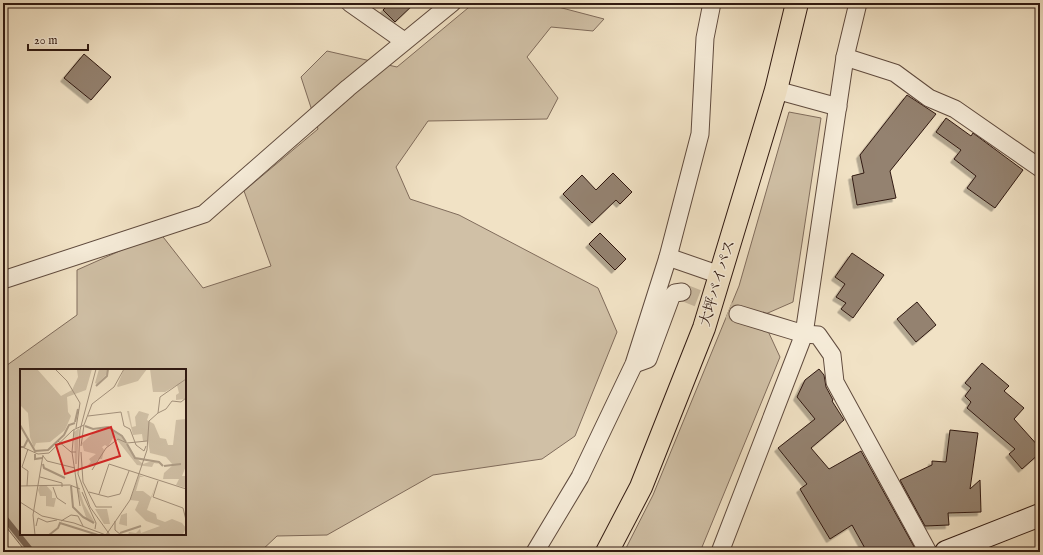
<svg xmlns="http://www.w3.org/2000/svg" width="1043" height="555" viewBox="0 0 1043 555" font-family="'IM FELL English','Noto Serif JP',serif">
<defs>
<filter id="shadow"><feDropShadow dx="-3.5" dy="3.5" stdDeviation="0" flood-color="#0004"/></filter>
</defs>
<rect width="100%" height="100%" fill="#f1e2c5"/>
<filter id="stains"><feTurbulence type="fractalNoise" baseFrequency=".005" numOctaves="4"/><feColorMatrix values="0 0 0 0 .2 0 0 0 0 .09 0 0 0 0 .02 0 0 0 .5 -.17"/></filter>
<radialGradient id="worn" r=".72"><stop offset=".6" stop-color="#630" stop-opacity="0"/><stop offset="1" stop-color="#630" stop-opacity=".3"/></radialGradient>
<g fill="#d0c0a6" stroke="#806c5c" fill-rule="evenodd">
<path d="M 474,3 L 543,3 L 604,19 L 593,31 L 551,27 L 527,57 L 558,98 L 547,119 L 428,121 L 396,167 L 410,199 L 459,215 L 598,288 L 617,332 L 575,436 L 542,459 L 433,475 L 327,535 L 277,536 L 260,552 L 26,552 L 3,523 L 3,368 L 77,315 L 77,270 L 160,233 L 203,288 L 271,266 L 244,191 L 318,129 L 301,77 L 327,51 L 397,67 ZM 21,370 L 185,370 L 185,534 L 21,534 Z"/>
<path d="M 789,112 L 821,118 L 793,302 L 761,316 L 780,357 L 700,552 L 624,552 L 653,495 L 739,286 Z"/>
</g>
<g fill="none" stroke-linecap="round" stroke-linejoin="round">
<path stroke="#7c6958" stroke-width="6" d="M 3,516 L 32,552"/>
</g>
<g fill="#94826f" stroke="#301911" filter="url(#shadow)">
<path d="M 390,3 L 415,3 L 395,22 L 383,10 Z"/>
<path d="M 84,54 L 111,77 L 91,100 L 64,78 Z"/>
<path d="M 907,95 L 936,114 L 890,171 L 896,198 L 857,205 L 852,176 L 864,173 L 860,155 Z"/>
<path d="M 946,118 L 971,136 L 973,133 L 1023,170 L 995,208 L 967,188 L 976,176 L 954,159 L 961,150 L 936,132 Z"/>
<path d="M 613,173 L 632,192 L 620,204 L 616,200 L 592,223 L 563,194 L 582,175 L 596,190 Z"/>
<path d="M 600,233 L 626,259 L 615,270 L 589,244 Z"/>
<path d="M 852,253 L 884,275 L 853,318 L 841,309 L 846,303 L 836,297 L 845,284 L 835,277 Z"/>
<path d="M 917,302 L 936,325 L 916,342 L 897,319 Z"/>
<path d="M 982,363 L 1009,386 L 1004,391 L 1024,408 L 1014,419 L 1040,448 L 1040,453 L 1022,469 L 1009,454 L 1015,449 L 967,408 L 971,402 L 965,396 L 971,388 L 965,383 Z"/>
<path d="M 819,369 L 824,375 L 826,387 L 833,400 L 832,401 L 844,420 L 811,448 L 829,469 L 861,451 L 917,552 L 867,552 L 852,525 L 830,539 L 800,489 L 807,484 L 778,448 L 815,419 L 797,397 L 805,380 Z"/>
<path d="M 950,430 L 978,433 L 970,489 L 980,480 L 981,512 L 948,513 L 949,525 L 925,526 L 900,480 L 932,465 L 932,461 L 946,462 Z"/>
</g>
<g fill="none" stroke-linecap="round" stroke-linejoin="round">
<path stroke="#cabaa1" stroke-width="17" stroke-dasharray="17 8" stroke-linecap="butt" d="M 682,292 L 738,314"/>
<g stroke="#604b3e" stroke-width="19">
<g id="street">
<path d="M 350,3 L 404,41"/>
<path d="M 845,57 L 895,73 L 929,98 L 955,109 L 1040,168"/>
<path d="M 776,90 L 838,107"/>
<path d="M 668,257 L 720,275"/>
<path d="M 3,280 L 204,214 L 348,88 L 452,3"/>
<path d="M 738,314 L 804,334 L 818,335 L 832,355 L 835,382 L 928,552"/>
<path d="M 637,363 L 648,359 L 671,297 L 675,293 L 682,292"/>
<path d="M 535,552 L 580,477 L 634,364 L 668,257 L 700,134 L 705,38 L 712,3"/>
<path d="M 720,552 L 804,334 L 845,57 L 858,3"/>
</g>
</g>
<g stroke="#301911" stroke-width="24">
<path id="secondary" d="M 946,552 L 1040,515"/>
</g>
<g stroke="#301911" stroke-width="24">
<path id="highway" d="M 607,552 L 641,487 L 704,328 L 776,90 L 797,3"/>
</g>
<use href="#street" stroke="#f6ecd9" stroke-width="17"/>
<use href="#secondary" stroke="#f6ecd9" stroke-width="22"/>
<use href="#highway" stroke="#f1e2c5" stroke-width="22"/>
</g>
<g text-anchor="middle" stroke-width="3" stroke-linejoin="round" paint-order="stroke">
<g font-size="15" fill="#301911" stroke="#f6ecd9">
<text transform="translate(717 283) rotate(-73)" y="5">大坪バイパス</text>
</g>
</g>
<g transform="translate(20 369)">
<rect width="166" height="166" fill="#f1e2c5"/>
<path d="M 0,0 L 17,0 L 41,27 L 52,21 L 58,8 L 57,1 L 72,0 L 66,21 L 47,28 L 48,43 L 51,47 L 45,61 L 30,73 L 16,74 L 14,79 L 10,68 L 8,44 L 0,36 ZM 79,0 L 87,0 L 87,5 L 77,15 L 75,14 ZM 104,0 L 127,0 L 118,12 L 98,18 L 97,17 ZM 130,0 L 166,0 L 166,30 L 156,31 L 156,26 L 159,24 L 157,16 L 145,23 L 133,23 ZM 107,42 L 109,42 L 112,58 L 116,57 L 115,48 L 119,42 L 129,45 L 127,51 L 134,55 L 140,69 L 146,70 L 148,76 L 153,76 L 156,51 L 166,50 L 166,97 L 162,107 L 166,107 L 166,119 L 156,116 L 159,110 L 143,110 L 144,104 L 153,96 L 146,88 L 130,84 L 128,72 L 123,72 L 122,65 L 113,66 ZM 89,58 L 102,66 L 116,89 L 123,95 L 132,92 L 140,95 L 134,94 L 132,98 L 117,96 L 94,67 L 88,78 L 85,76 L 82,78 L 84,81 L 82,90 L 78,90 L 75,96 L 68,96 L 71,93 L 69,90 L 76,85 L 64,82 L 62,74 L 79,59 ZM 59,59 L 57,95 L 55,95 L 54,63 ZM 119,106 L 124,108 L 120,108 L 116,122 L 123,122 L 131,128 L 137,113 L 127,141 L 136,145 L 137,150 L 145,153 L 152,150 L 162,154 L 166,159 L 163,165 L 166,166 L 108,166 L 109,163 L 116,164 L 120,160 L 121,164 L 140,157 L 126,152 L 115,141 L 119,132 L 110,131 ZM 56,110 L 64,135 L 75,154 L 63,149 L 66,148 L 57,122 ZM 20,116 L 26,116 L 32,123 L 32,129 L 36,129 L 34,138 L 26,137 L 26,127 L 20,127 L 18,121 ZM 75,140 L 87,140 L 90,155 L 84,155 ZM 107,144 L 107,157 L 99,155 L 101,146 Z" fill="#d0c0a6"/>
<path fill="none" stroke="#af9e88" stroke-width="2" d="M 76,17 L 87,7 L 88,0M 55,53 L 58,40M 0,56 L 8,70 L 4,78 L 0,78M 65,57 L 73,60 L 88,58 L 102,67 L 106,73M 8,70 L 15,82 L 28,81 L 44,66 L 49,56 L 55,54M 107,75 L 115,89 L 139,93 L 143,97M 15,85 L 15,90 L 22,89M 23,95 L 24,99 L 45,109M 144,97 L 161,95M 51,117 L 53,138 L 63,148 L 74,154M 100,164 L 121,157M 29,166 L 38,159 L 40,154 L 78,166"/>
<path fill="none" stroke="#a4927d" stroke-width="1" d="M 35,0 L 47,12 L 60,34 L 56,59M 76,0 L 60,61 L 58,105 L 70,138 L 90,166M 138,44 L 146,40 L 152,32 L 161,33 L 166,29M 68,47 L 101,43 L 104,57 L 110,60 L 116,76 L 124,82 L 126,77M 54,61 L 52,83 L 60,137M 38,72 L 51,83 L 56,83M 0,77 L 18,85 L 29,84 L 53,61 L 64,56 L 72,35 L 94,18 L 104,0M 61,77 L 64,56M 61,83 L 63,113 L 76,138 L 92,138M 23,87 L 27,92 L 55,99M 72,101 L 86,79 L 98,70 L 107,74 L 127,72M 20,108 L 42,114 L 42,118M 138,112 L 133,128 L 163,139 L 166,151M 0,117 L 50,116 L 60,120M 7,117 L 8,102 L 2,98 L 8,80M 33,118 L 37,129 L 46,135M 62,123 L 76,154 L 75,160M 69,123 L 88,128 L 100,125 L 109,102M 79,125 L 89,95 L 166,120M 0,133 L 22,147 L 54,154 L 86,166M 41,152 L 51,146 L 58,147 L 63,157M 95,152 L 95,161 L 101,166M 16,157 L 18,149 L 27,153 L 37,151M 15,166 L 13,146 L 23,86M 86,166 L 110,131 L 127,81 L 129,52 L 138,44 L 140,28 L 166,10"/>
<path fill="#d62828" fill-opacity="0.15" stroke="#d62828" stroke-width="2" d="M 91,58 L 100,87 L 45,105 L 36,76 Z"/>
<rect width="166" height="166" fill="none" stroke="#301911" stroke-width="2"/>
</g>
<rect width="1043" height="555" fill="none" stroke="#f1e2c5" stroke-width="16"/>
<rect x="4" y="4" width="1035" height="547" fill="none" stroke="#301911" stroke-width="2"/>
<rect x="8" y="8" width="1027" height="539" fill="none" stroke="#301911"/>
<path d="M28 44v6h60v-6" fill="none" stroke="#301911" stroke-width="2"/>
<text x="34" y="44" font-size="12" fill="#301911" stroke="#f6ecd9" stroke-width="3" paint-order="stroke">20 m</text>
<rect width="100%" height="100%" filter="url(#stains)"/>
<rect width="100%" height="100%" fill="url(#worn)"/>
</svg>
